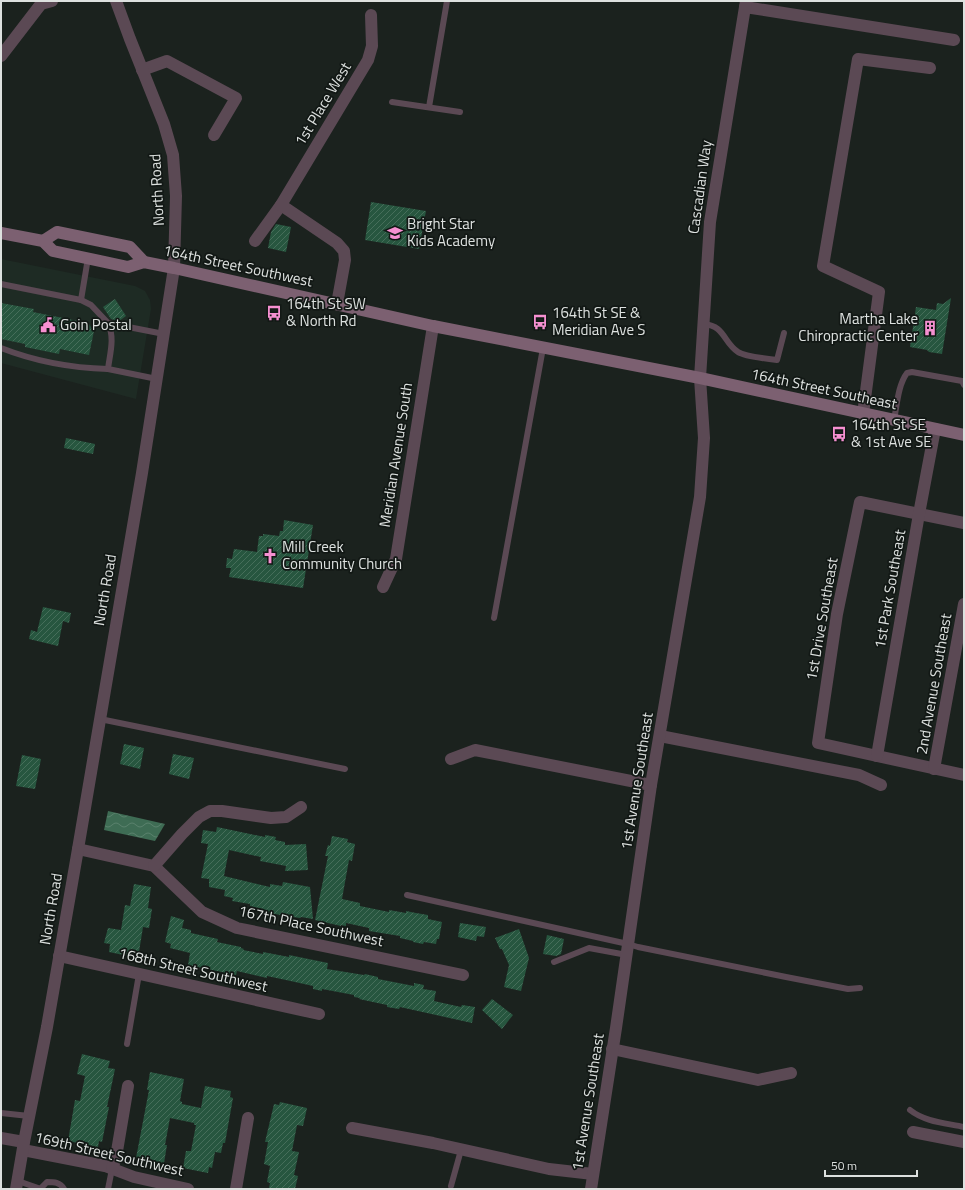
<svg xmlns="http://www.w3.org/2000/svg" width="965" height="1190" viewBox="0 0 965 1190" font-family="'Titillium Web',sans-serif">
<defs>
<pattern id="water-waves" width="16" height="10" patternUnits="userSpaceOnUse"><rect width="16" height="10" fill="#3e6c54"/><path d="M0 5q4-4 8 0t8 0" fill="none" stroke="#59816c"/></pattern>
<pattern id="building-hatch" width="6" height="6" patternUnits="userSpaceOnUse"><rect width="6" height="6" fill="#27563f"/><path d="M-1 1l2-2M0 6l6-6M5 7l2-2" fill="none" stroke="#466e5a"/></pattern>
</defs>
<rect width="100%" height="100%" fill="#1b221e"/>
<path fill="#1e2b24" d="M 1,259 L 135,286 L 145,291 L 150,300 L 151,309 L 136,399 L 1,363 Z"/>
<path fill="url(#water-waves)" d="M 108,811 L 165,824 L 155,841 L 104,830 Z"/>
<g fill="url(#building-hatch)">
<path d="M 371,202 L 426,211 L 419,249 L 365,240 Z"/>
<path d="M 276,224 L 291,227 L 286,252 L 268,248 L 271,232 Z"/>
<path d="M 951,298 L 942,354 L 929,352 L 927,350 L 910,347 L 916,307 L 936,310 L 937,303 L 943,304 Z"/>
<path d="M 115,299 L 126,316 L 119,321 L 111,319 L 103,307 Z"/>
<path d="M 1,303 L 34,309 L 33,312 L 88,323 L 94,331 L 89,355 L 60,349 L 59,354 L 25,347 L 25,344 L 1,339 Z"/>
<path d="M 66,438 L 95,444 L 93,454 L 64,448 Z"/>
<path d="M 284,520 L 313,525 L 303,588 L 229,577 L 231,568 L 226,568 L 227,558 L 232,559 L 234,549 L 257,552 L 259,536 L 263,536 L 263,534 L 279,536 L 280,531 L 283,531 Z"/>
<path d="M 43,607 L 71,613 L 69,623 L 63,621 L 58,646 L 29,639 L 31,630 L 37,632 Z"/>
<path d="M 124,744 L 144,748 L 140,769 L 120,764 Z"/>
<path d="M 173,754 L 194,758 L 189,779 L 169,774 Z"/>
<path d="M 22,755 L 41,759 L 35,789 L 16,786 Z"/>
<path d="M 217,827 L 265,837 L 265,835 L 276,837 L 275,840 L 285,842 L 285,845 L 306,844 L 308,870 L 285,871 L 286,866 L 260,861 L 261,857 L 229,850 L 224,876 L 270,887 L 270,884 L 282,886 L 283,882 L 310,887 L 313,919 L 301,917 L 300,918 L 262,912 L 263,909 L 250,906 L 250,904 L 232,901 L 233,898 L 224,896 L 225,890 L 209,887 L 209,879 L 201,878 L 208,844 L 201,843 L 203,830 L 216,832 Z"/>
<path d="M 332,836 L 348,839 L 347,842 L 355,844 L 352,861 L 349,860 L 342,899 L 360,903 L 360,906 L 389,912 L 389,910 L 406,913 L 406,911 L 416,913 L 428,915 L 428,919 L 442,922 L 439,939 L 437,939 L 436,944 L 424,942 L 423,944 L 413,942 L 413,941 L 400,938 L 400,936 L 369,931 L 369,928 L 346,923 L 346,926 L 341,925 L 341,926 L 315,920 L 328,856 L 325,856 L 328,845 L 330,846 Z"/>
<path d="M 134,884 L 151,887 L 148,908 L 152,909 L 149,928 L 143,927 L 138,958 L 109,952 L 110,944 L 104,943 L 108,928 L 121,930 L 125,905 L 130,906 Z"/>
<path d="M 171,916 L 184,920 L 182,928 L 191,930 L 191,933 L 218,939 L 217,942 L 241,947 L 241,948 L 244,949 L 243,950 L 263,954 L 263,952 L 289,957 L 289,955 L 328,963 L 327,969 L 364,975 L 365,974 L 378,977 L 378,979 L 414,986 L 414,983 L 424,985 L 423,989 L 436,991 L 434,1001 L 461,1007 L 462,1005 L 475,1007 L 472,1023 L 400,1007 L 399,1009 L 387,1007 L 387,1005 L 359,999 L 360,998 L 354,997 L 354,995 L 322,989 L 322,991 L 313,989 L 313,986 L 286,980 L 267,976 L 267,978 L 237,971 L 236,975 L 188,965 L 190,953 L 170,948 L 171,944 L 165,942 Z"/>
<path d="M 460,923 L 486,927 L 484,937 L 477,936 L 476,941 L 458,937 Z"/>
<path d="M 519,929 L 529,958 L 521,991 L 504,987 L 509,965 L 502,949 L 500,949 L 495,938 Z"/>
<path d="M 547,935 L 564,939 L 561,954 L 556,956 L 543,954 Z"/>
<path d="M 492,999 L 513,1015 L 502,1029 L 482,1010 Z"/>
<path d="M 82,1054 L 110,1061 L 108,1068 L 115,1069 L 107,1107 L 109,1107 L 102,1142 L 99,1141 L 98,1147 L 68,1141 L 75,1100 L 80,1101 L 85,1076 L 77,1074 Z"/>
<path d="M 150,1072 L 184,1079 L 180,1101 L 182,1102 L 182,1104 L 201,1108 L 205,1086 L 231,1091 L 230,1097 L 233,1098 L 225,1143 L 223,1143 L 221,1153 L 215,1152 L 212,1168 L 209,1167 L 208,1173 L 183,1168 L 186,1151 L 191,1151 L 196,1125 L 194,1125 L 194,1123 L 170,1118 L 165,1145 L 167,1145 L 164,1163 L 136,1158 L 149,1090 L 147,1090 Z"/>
<path d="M 280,1102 L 307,1108 L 303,1126 L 297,1125 L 292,1151 L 299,1152 L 294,1175 L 298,1176 L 295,1189 L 274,1189 L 269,1188 L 270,1183 L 267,1182 L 270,1166 L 264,1164 L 268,1142 L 265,1142 L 274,1104 L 279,1105 Z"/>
</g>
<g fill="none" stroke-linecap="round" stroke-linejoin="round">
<g stroke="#5b4954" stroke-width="6">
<path d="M 392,102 L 460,112"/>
<path d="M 429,107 L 447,1"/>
<path d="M 1,284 L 81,300 L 88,258"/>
<path d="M 81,300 L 91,305 L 108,323 L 164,334"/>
<path d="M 108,323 C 115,338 110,353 108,369 L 157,379"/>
<path d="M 704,324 C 725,326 723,342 738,352 C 744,356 768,359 777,360 L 784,333"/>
<path d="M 1,348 C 34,361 73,368 108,369"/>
<path d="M 894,420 C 897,405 898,385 907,373 L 912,372 L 962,381 L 964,385"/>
<path d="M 494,618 L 543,348"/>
<path d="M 100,719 L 345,769"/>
<path d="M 407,895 L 628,944 L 638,947 L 786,977 L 848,989 L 860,988"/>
<path d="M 554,962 L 589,948 L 627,955"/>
<path d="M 127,1044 L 139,974"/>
<path d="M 910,1110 C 925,1122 946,1123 964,1127"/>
<path d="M 1,1113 L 29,1116"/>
<path d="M 18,1181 L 41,1189"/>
<path d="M 451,1186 L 461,1150"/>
<path d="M 41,1188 L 47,1182 C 54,1182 60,1182 64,1189"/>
<path d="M 108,1189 L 112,1169"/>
</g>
<g stroke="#5b4954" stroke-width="12">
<path d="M 745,7 L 954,40"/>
<path d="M 1,56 L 41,4 L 52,1"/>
<path d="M 142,70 L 167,61 L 236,98 L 214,135"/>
<path d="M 255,241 L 281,205"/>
<path d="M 337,304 L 345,260 L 344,251 L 337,243 L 281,205 L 368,60 L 372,46 L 371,15"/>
<path d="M 863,414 L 879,292 L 823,266 L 858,59 L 930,68"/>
<path d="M 964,523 L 860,502 L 837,614 L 818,743 L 964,775"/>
<path d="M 383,587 L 396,559 L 433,326"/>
<path d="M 660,736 L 859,775 L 881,785"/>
<path d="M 877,756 L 919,514 L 935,429"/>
<path d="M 451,759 L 475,750 L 651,785"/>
<path d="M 934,769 L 964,604"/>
<path d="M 78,849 L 154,866 L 202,912 L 237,928 L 463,975"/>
<path d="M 154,866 L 182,834 L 199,817 L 210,811 L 222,811 L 271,818 L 286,817 L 301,807"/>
<path d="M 59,956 L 319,1014"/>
<path d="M 612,1049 L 758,1080 L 791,1073"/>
<path d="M 352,1128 L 433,1143 L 549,1169 L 593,1174"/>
<path d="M 913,1132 L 964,1142"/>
<path d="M 1,1138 L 24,1142"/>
<path d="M 23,1150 L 105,1166 L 134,1177 L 188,1189"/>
<path d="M 112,1169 L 116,1157 L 128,1086"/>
<path d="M 236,1189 L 248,1118"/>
<path d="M 591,1189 L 616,1028 L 651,785 L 700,497 L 704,438 L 700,378"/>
</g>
<g stroke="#5b4954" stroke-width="12">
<path d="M 700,378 L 710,222 L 746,1"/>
<path d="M 16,1189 L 24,1142 L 47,1027 L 78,849 L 142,473 L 174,268 L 176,196 L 173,155 L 164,124 L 130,39 L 116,1"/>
</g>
<g stroke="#7c6071" stroke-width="12">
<path d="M 1,233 L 43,241 L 53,251 L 128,267 L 144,262 L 174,268 L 433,326 L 700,378 L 964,435"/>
<path d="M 43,241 L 57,232 L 130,247 L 144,262"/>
</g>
</g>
<defs>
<g id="school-bare" transform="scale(1.2)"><path d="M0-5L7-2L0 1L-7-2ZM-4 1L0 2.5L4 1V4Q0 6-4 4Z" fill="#f690d1" stroke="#121815" stroke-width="2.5" paint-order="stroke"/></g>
<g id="bus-bare" transform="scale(1.2)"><path d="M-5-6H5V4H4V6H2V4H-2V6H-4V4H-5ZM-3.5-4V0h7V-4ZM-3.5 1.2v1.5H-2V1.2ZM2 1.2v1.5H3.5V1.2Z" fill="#f690d1" stroke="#121815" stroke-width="2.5" paint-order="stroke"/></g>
<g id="civic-bare" transform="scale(1.2)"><path d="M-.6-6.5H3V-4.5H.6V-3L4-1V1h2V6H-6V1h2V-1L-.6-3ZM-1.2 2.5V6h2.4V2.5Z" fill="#f690d1" stroke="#121815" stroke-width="2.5" paint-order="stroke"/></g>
<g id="building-bare" transform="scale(1.2)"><path d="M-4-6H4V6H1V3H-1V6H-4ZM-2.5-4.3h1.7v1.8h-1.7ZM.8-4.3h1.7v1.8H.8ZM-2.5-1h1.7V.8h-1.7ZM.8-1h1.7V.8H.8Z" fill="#f690d1" stroke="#121815" stroke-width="2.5" paint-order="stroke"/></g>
<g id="church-bare" transform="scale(1.2)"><path d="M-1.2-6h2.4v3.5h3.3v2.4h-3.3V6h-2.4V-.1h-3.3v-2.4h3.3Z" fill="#f690d1" stroke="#121815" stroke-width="2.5" paint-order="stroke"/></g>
</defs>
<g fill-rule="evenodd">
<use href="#school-bare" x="395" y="233"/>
<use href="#bus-bare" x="274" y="313"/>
<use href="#bus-bare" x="540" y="322"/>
<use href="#civic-bare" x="48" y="325"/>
<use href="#building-bare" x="930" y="328"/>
<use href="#bus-bare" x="839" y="434"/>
<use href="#church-bare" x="270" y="556"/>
</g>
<g text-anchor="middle" stroke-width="3.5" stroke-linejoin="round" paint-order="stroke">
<g font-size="15" fill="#dde1df" stroke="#121815">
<text transform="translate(323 104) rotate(-59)" y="5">1st Place West</text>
<text transform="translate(700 187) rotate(-82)" y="5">Cascadian Way</text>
<text transform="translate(157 190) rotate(-93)" y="5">North Road</text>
<text transform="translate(238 266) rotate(12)" y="5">164th Street Southwest</text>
<text transform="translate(824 389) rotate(12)" y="5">164th Street Southeast</text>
<text transform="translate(396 455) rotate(-81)" y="5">Meridian Avenue South</text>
<text transform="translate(890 589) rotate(-80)" y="5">1st Park Southeast</text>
<text transform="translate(105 590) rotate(-80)" y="5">North Road</text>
<text transform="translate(822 619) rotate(-80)" y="5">1st Drive Southeast</text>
<text transform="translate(934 684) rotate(-80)" y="5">2nd Avenue Southeast</text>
<text transform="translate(637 781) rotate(-81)" y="5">1st Avenue Southeast</text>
<text transform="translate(51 909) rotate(-80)" y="5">North Road</text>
<text transform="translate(311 926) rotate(12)" y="5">167th Place Southwest</text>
<text transform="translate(193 970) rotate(13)" y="5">168th Street Southwest</text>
<text transform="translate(588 1102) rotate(-81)" y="5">1st Avenue Southeast</text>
<text transform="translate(109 1154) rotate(13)" y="5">169th Street Southwest</text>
</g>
<g font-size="15" fill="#dde1df" stroke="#121815" text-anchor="start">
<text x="407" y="229">Bright Star<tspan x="407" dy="17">Kids Academy</tspan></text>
<text x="286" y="309">164th St SW<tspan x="286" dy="17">&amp; North Rd</tspan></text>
<text x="552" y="318">164th St SE &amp;<tspan x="552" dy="17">Meridian Ave S</tspan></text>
<text x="918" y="324" text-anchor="end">Martha Lake<tspan x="918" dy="17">Chiropractic Center</tspan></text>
<text x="60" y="330">Goin Postal</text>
<text x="851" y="430">164th St SE<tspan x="851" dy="17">&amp; 1st Ave SE</tspan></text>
<text x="282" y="552">Mill Creek<tspan x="282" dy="17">Community Church</tspan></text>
</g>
</g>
<rect width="965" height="1190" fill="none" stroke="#dde1df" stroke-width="4"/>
<path d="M825 1170v6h92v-6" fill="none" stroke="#dde1df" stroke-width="2"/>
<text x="831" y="1170" font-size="12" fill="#dde1df" stroke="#121815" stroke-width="3" paint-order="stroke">50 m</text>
</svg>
